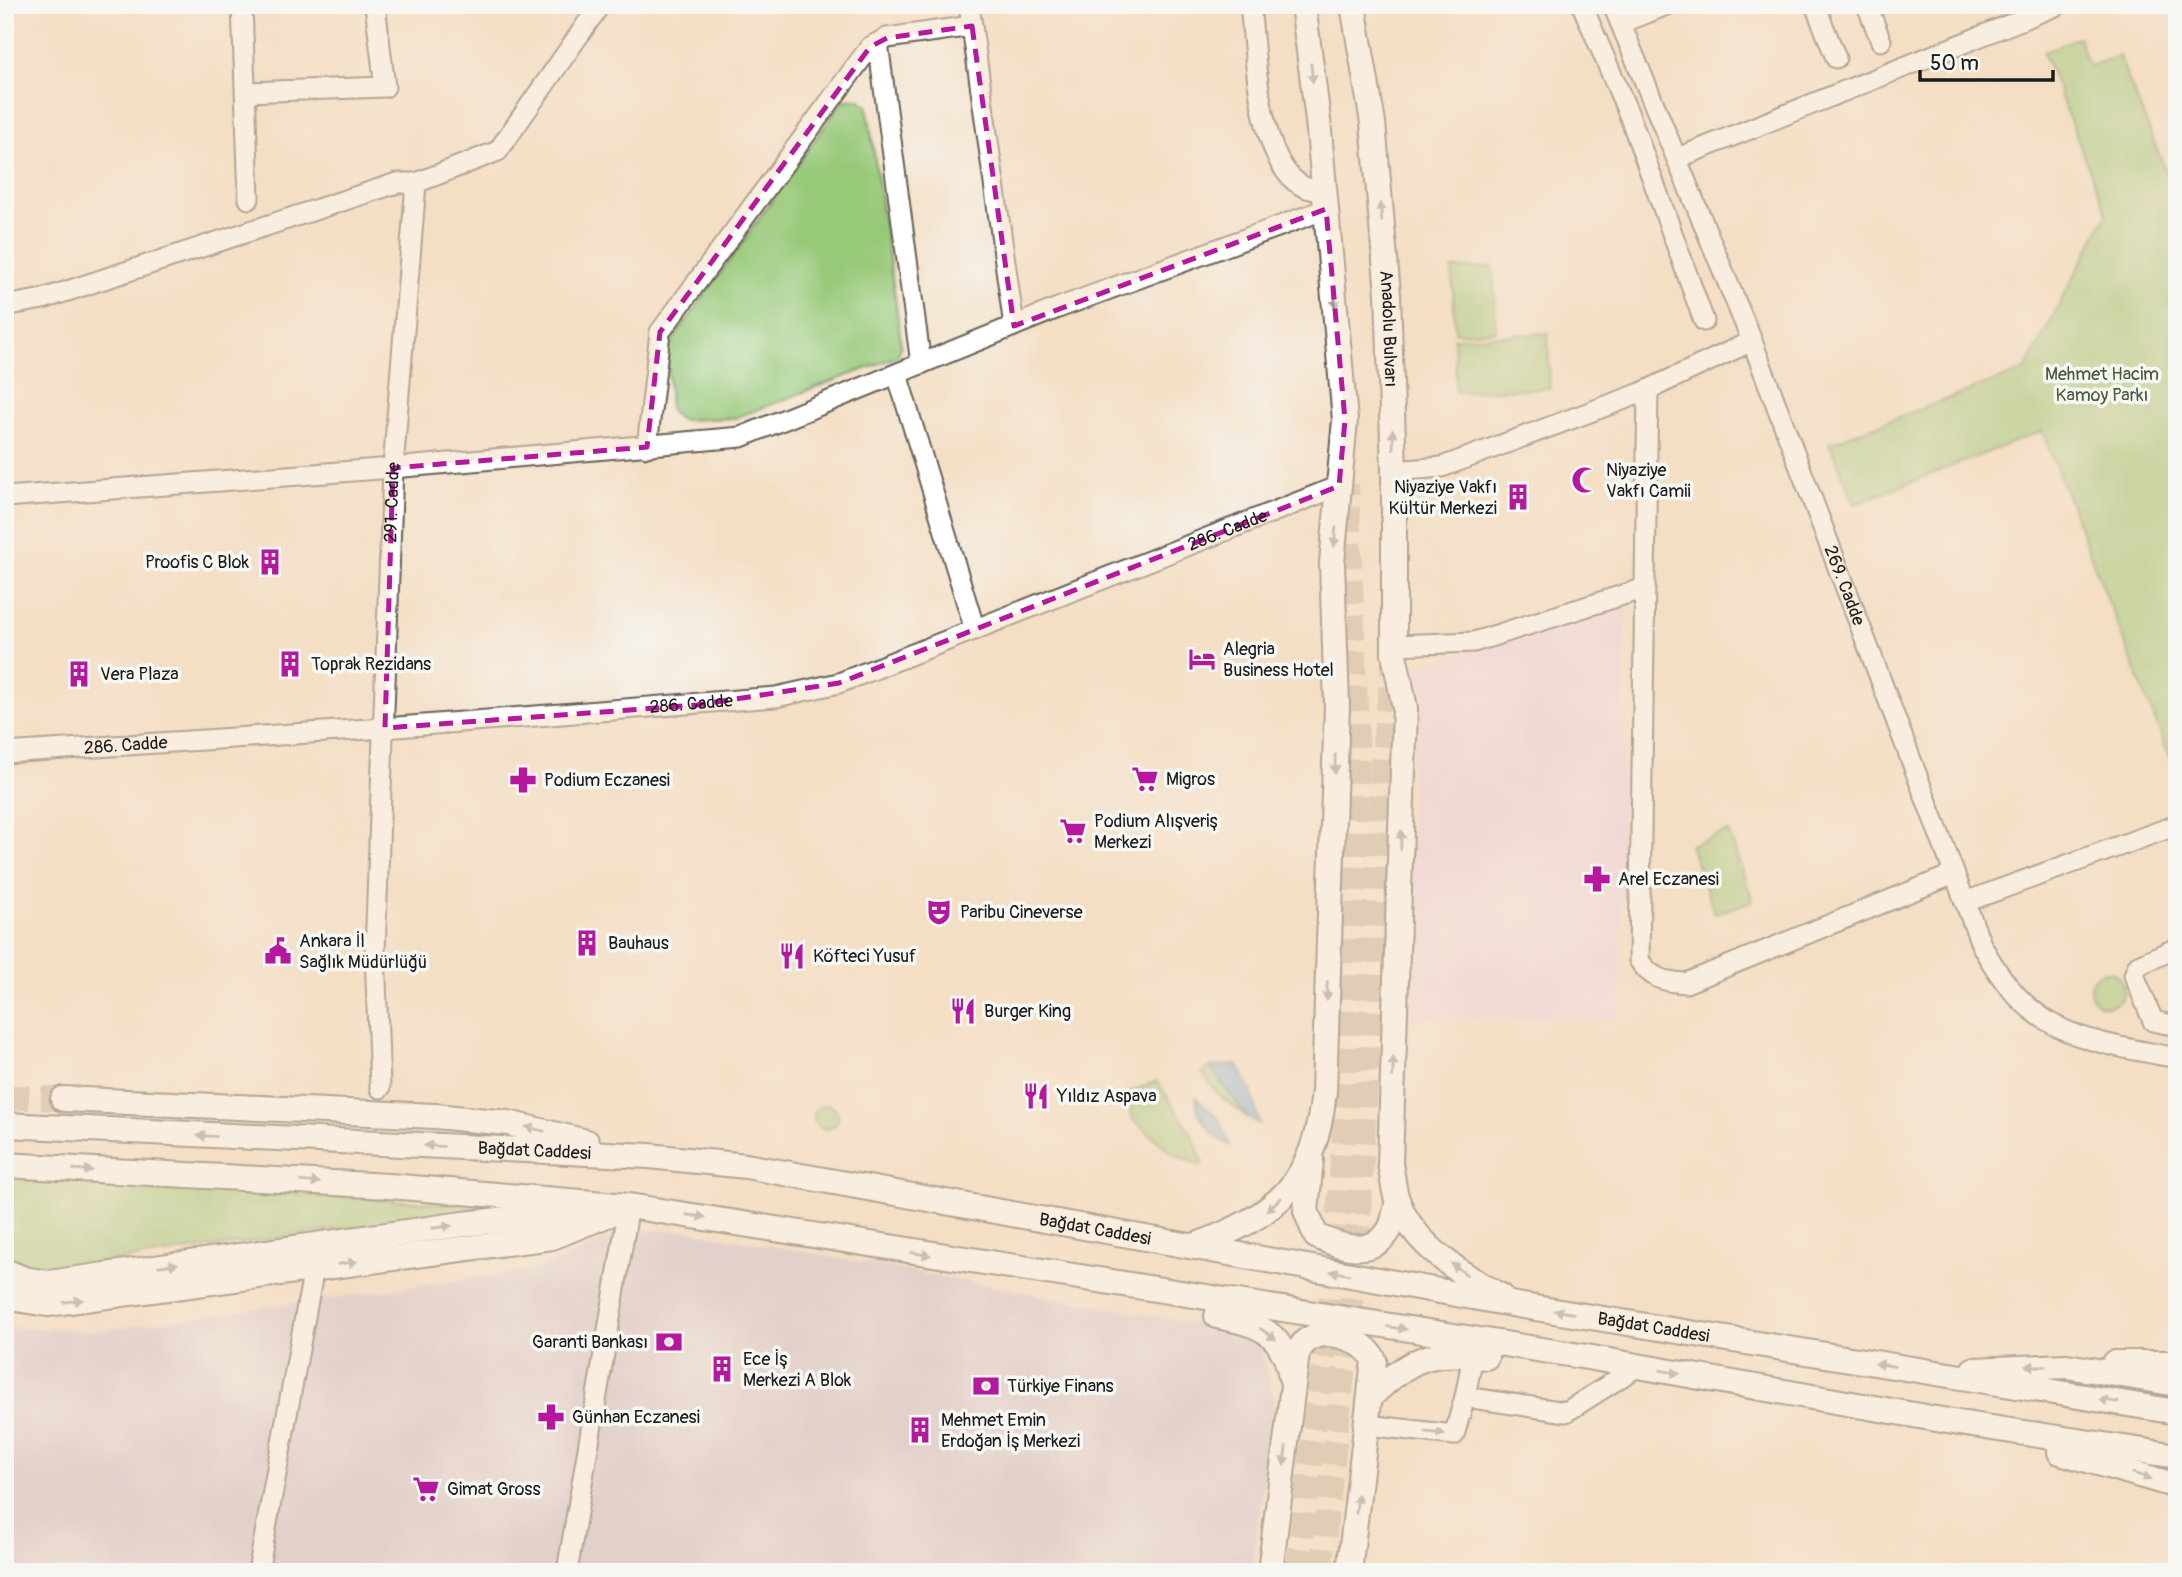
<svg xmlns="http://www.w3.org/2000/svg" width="2182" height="1577" viewBox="0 0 2182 1577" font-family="Pangolin,sans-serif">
<rect width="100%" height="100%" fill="#f6f6f2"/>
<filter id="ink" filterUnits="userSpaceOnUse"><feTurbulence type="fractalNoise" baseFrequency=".0143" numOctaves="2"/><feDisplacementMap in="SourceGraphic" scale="14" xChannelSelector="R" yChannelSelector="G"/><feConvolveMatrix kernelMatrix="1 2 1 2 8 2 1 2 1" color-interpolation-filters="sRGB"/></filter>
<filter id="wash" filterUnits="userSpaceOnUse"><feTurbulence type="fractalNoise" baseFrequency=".00686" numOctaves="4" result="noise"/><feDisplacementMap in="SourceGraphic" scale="28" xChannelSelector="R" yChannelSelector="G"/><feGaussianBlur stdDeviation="1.57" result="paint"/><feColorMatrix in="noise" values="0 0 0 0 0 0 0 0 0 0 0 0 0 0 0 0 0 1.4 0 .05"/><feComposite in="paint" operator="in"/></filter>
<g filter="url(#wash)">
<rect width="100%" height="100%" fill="#f4dfc5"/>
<path fill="#eed0e7" d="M 1626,600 L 1620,1019 L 1412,1018 L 1411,669 Z"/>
<path fill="#ccbed3" d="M 645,1230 L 685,1230 L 1257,1335 L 1274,1401 L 1252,1572 L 5,1572 L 5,1327 L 96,1331 L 538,1269 L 617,1236 Z"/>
<g fill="#98c978" stroke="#5a724a" stroke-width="2">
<path d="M 2079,37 L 2089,66 L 2119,56 L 2177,198 L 2177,777 L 2042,431 L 1855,504 L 1829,443 L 2025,370 L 2107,214 L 2043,52 Z"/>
<path d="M 859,99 L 867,105 L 899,326 L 901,347 L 897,357 L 735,418 L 681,420 L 670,411 L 667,348 L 839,106 L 845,100 Z"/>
<path d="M 1493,267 L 1496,331 L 1455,333 L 1452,269 Z"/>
<path d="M 1548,333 L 1550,388 L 1456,392 L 1454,338 Z"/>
<path d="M 1728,831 L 1753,901 L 1715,914 L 1690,845 Z"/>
<circle cx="2107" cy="989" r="17"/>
<path d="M 1210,1067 L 1248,1118 L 1219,1095 L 1202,1073 Z"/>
<path d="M 1157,1081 L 1191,1133 L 1203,1162 L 1200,1165 L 1176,1156 L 1132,1119 L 1129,1092 Z"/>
<circle cx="826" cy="1117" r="12"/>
<path d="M 5,1176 L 501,1207 L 49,1270 L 24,1264 L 5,1254 Z"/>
</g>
<g fill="#629fd3" stroke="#3f5e78" stroke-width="2">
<path d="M 1237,1064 L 1251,1090 L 1260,1124 L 1248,1118 L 1210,1067 Z"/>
<path d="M 1196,1098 L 1220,1120 L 1230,1146 C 1213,1136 1196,1119 1196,1098 Z"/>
</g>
</g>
<g filter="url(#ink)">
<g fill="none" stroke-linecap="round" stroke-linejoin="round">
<g stroke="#c9b8a3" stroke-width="24" stroke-dasharray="24 12" stroke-linecap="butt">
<path d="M 5,1097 L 63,1099"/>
<path d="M 1297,1572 L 1336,1252 L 1348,1072 L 1358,758 L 1347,484"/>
<path d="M 1320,1572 L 1357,1255 L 1383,754 L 1393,662"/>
</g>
<g stroke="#686057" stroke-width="23">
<g id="minor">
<path d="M 242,5 L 249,199"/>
<path d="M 969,5 L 1014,326"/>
<path d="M 1250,5 C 1256,52 1257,196 1324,190"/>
<path d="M 1582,5 L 1630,117 L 1704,321"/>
<path id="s1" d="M 1613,5 L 1752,341 L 1981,944 C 2030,1036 2082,1040 2177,1058"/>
<path d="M 1815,5 L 1836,58"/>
<path d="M 1867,5 L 1881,41"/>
<path d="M 1621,23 L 1667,5"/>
<path d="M 878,43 L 921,364"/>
<path d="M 246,92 L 385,87 L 375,5"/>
<path d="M 1678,158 L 2058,5"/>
<path d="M 5,306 L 43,299 L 397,183 L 416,183"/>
<path d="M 897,374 L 975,630"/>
<path d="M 1648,390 L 1639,960 C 1651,979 1665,982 1686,983 L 1954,874"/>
<path d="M 647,447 L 660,332 L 870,47 L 887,38 L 972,26"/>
<path d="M 1394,471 L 1442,467 L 1641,393 L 1752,341"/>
<path d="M 5,497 L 393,468 L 741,437 L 1058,308 L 1326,209"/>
<path d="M 1394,645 L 1474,642 L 1645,588"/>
<path id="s2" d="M 5,753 L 385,728 L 776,697 L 839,683 L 1339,486"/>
<path d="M 1965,902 L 2177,825"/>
<path d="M 2177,948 L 2138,965 L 2134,975 L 2153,1021 L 2177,1026"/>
<path id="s3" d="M 380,1088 L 375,952 L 393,468 L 416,183 L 498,151 L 600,5"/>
<path d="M 1465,1397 L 1473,1355"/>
<path d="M 1367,1425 L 1454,1435 L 1465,1397 L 1566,1412 L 1637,1367"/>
<path d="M 258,1572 L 314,1268"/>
<path d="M 567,1572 L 629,1206"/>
</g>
</g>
<g stroke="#686057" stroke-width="28">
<g id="major">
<path id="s4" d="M 1353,5 L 1373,123 L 1388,294 L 1394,471 L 1394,654 L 1405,708 L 1390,1164 C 1393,1176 1393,1190 1398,1202 C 1413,1244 1463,1276 1501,1296"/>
<path d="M 63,1099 L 435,1116 L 508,1123 L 587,1142"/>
<path id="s5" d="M 5,1125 L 649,1156 L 746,1166 L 1517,1305 L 2177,1412"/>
<path d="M 1311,1160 L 1306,1211 L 1316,1236 C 1340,1247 1373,1258 1390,1229 C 1394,1222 1395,1210 1398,1202"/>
<path d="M 5,1165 L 389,1186 L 629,1206 L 1587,1357 L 1959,1423 L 2177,1456"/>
<path d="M 1194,1246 C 1278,1215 1315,1183 1324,1091 L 1337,705 L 1332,563 L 1345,420 L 1318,120 L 1303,5"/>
<path d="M 5,1271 L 24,1279 L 49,1283 L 463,1224 L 572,1212"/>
<path d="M 5,1297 L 47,1304 L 552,1237 L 622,1209"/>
<path d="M 1217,1316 C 1259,1324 1283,1331 1291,1377"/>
<path d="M 2115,1363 L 2177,1363"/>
<path d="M 1973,1370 L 2067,1366 L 2177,1384"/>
<path d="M 1371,1396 C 1411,1358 1430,1349 1486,1357"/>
<path d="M 2060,1452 L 2177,1486"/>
<path d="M 1270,1572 L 1297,1353 C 1300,1349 1303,1343 1307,1340 C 1328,1326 1366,1340 1374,1360 L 1349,1572"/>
</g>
</g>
<use href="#minor" stroke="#fff" stroke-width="19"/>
<use href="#major" stroke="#fff" stroke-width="24"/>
</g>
<defs><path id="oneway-solid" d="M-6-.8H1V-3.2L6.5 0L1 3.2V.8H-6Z" transform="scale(1.75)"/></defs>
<g fill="#999">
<use href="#oneway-solid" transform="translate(1312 73) rotate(83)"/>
<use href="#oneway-solid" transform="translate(1381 212) rotate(-95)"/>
<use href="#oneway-solid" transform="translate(1335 299) rotate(85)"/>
<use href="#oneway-solid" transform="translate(1393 439) rotate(-92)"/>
<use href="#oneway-solid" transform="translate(1335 537) rotate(95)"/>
<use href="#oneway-solid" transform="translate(1335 764) rotate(92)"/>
<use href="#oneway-solid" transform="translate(1401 840) rotate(-88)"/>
<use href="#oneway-solid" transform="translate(1327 991) rotate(92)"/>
<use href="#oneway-solid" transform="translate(1393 1067) rotate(-88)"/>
<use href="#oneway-solid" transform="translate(535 1129) rotate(-167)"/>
<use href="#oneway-solid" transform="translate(207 1136) rotate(-177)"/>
<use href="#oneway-solid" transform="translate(434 1146) rotate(-177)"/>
<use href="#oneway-solid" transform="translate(83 1170) rotate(4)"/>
<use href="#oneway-solid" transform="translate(310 1182) rotate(3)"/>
<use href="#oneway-solid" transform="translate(1274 1204) rotate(139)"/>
<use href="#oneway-solid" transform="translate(696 1216) rotate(8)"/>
<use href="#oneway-solid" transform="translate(442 1227) rotate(-8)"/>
<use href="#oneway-solid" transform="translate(921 1254) rotate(9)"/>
<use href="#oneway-solid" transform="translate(347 1263) rotate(-8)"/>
<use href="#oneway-solid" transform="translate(168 1265) rotate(-8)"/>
<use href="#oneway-solid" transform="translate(1459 1269) rotate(-144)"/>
<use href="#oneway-solid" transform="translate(1340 1273) rotate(-170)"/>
<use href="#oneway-solid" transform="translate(73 1301) rotate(-7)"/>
<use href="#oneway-solid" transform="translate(1564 1312) rotate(-171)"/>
<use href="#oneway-solid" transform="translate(1397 1328) rotate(9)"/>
<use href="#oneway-solid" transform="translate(1268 1334) rotate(35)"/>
<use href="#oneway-solid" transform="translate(1885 1365) rotate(-171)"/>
<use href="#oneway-solid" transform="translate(2036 1366) rotate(-180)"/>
<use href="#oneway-solid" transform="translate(1670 1372) rotate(10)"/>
<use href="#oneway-solid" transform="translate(2109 1401) rotate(-171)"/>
<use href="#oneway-solid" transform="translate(1435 1433) rotate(6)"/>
<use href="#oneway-solid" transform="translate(1285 1456) rotate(97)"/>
<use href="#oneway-solid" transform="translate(2142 1476) rotate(17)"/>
<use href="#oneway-solid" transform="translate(1357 1504) rotate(-83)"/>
</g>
</g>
<path d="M0 0H2182V1577H0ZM 972,26 L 1014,326 L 1326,209 L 1345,420 L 1339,486 L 839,683 L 697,705 L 385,728 L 393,468 L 647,447 L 660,332 L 870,47 L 887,38 Z" fill="#f4dfc5" fill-opacity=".55" fill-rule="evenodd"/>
<path fill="none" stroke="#b5179e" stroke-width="5" stroke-dasharray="14 9" stroke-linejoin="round" d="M 972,26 L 1014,326 L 1326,209 L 1345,420 L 1339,486 L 839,683 L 697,705 L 385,728 L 393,468 L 647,447 L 660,332 L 870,47 L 887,38 Z"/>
<defs>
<g id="mosque-bare" transform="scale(2.1)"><path d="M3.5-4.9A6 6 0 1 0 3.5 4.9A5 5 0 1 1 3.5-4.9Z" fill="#b5179e" stroke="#f6f6f2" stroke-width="2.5" paint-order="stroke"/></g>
<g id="building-bare" transform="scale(2.1)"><path d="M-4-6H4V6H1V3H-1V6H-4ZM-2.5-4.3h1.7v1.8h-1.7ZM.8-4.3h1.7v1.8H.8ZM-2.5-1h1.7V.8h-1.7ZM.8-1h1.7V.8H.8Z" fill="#b5179e" stroke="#f6f6f2" stroke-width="2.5" paint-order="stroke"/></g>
<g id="hotel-bare" transform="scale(2.1)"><path d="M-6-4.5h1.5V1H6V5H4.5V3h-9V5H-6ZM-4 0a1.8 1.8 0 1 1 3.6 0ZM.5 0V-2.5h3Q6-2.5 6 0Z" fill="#b5179e" stroke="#f6f6f2" stroke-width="2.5" paint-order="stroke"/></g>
<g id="supermarket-bare" transform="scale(2.1)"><path d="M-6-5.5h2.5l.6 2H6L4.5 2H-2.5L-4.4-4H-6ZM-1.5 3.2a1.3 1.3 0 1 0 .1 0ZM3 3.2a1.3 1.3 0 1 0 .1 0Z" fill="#b5179e" stroke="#f6f6f2" stroke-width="2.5" paint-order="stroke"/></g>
<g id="pharmacy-bare" transform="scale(2.1)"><path d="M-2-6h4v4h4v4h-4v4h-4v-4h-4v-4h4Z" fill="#b5179e" stroke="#f6f6f2" stroke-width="2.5" paint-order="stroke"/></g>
<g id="theatre-bare" transform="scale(2.1)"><path d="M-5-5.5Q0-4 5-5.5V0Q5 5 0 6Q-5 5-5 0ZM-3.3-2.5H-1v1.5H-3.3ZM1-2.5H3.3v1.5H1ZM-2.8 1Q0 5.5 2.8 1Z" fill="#b5179e" stroke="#f6f6f2" stroke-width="2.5" paint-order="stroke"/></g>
<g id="civic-bare" transform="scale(2.1)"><path d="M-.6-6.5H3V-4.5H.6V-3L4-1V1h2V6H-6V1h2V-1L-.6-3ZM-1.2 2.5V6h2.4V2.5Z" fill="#b5179e" stroke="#f6f6f2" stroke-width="2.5" paint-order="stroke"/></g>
<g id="restaurant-bare" transform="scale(2.1)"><path d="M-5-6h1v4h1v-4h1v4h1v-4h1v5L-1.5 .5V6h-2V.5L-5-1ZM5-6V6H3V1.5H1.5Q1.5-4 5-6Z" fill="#b5179e" stroke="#f6f6f2" stroke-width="2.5" paint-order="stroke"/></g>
<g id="bank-bare" transform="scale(2.1)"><path d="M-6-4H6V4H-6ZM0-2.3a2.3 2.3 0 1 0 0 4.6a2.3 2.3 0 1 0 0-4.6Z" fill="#b5179e" stroke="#f6f6f2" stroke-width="2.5" paint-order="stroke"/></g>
</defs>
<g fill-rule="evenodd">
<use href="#mosque-bare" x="1585" y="480"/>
<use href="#building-bare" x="1518" y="497"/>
<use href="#building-bare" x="270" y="562"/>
<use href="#hotel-bare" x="1202" y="659"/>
<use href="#building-bare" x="290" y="664"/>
<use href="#building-bare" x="79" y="674"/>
<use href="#supermarket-bare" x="1145" y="779"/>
<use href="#pharmacy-bare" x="523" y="780"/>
<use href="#supermarket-bare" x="1073" y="831"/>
<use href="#pharmacy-bare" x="1597" y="879"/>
<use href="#theatre-bare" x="939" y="912"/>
<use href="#building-bare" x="587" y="943"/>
<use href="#civic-bare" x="278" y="951"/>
<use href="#restaurant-bare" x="792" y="956"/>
<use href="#restaurant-bare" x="963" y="1011"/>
<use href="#restaurant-bare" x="1036" y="1096"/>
<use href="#bank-bare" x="669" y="1342"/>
<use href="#building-bare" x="722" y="1369"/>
<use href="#bank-bare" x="986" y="1386"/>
<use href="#pharmacy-bare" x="551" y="1417"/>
<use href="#building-bare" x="920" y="1430"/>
<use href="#supermarket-bare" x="426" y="1489"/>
</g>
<g text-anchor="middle" stroke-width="7" stroke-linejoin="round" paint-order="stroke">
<g font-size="18" fill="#1c1c1c" stroke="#f6f6f2">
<text dy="6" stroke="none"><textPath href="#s4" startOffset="326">Anadolu Bulvarı</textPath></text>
<text dy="6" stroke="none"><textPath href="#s3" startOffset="586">291. Cadde</textPath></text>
<text dy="6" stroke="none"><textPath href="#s2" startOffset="1255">286. Cadde</textPath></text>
<text dy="6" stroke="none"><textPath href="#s1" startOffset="625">269. Cadde</textPath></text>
<text dy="6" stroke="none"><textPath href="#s2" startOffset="688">286. Cadde</textPath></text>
<text dy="6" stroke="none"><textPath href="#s2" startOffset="121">286. Cadde</textPath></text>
<text dy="6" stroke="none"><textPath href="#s5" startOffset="530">Bağdat Caddesi</textPath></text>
<text dy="6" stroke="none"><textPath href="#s5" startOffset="1097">Bağdat Caddesi</textPath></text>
<text dy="6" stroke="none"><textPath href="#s5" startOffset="1664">Bağdat Caddesi</textPath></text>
</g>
<g font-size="18" fill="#47593c" stroke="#f6f6f2">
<text x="2102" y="380">Mehmet Hacim<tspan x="2102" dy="21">Kamoy Parkı</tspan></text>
</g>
<g font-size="18" fill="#1c1c1c" stroke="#f6f6f2" text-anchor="start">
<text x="1606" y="476">Niyaziye<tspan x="1606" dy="21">Vakfı Camii</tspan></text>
<text x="1497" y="493" text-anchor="end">Niyaziye Vakfı<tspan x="1497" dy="21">Kültür Merkezi</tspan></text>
<text x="249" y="568" text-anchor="end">Proofis C Blok</text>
<text x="1223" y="655">Alegria<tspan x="1223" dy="21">Business Hotel</tspan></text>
<text x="311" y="670">Toprak Rezidans</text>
<text x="100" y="680">Vera Plaza</text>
<text x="1166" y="785">Migros</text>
<text x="544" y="786">Podium Eczanesi</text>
<text x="1094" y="827">Podium Alışveriş<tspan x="1094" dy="21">Merkezi</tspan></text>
<text x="1618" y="885">Arel Eczanesi</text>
<text x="960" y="918">Paribu Cineverse</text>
<text x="299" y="947">Ankara İl<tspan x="299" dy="21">Sağlık Müdürlüğü</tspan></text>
<text x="608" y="949">Bauhaus</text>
<text x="813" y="962">Köfteci Yusuf</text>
<text x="984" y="1017">Burger King</text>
<text x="1057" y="1102">Yıldız Aspava</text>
<text x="648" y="1348" text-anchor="end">Garanti Bankası</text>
<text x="743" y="1365">Ece İş<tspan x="743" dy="21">Merkezi A Blok</tspan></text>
<text x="1007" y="1392">Türkiye Finans</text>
<text x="572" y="1423">Günhan Eczanesi</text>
<text x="941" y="1426">Mehmet Emin<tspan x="941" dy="21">Erdoğan İş Merkezi</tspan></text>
<text x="447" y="1495">Gimat Gross</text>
</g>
</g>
<rect width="2182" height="1577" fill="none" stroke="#f6f6f2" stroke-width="28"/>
<path d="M1920 70v10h133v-10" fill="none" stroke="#1c1c1c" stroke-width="3.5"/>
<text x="1930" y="70" font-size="21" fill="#1c1c1c" stroke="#f6f6f2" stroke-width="5" paint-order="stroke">50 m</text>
</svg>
